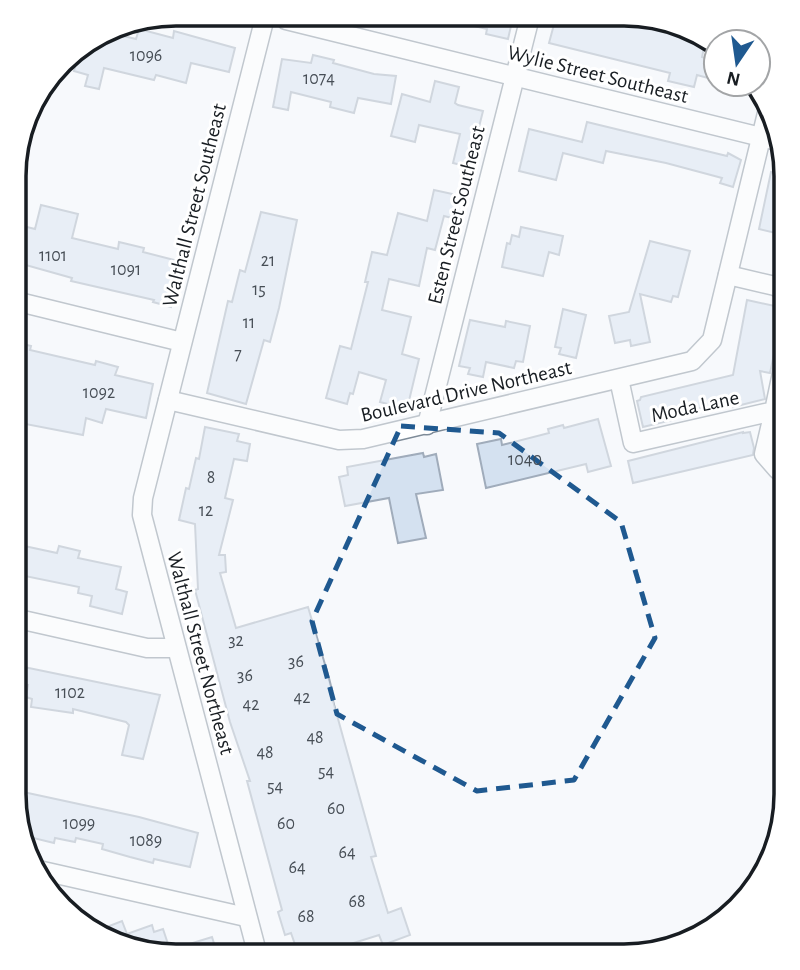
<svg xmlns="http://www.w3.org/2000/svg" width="800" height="970" viewBox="0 0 800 970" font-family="'Alegreya Sans',sans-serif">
<rect width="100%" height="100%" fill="#f7f9fc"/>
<g fill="#d4e1f0" stroke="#a0acbb" stroke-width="2">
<path d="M 637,16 L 635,23 L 679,34 L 680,28 L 706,38 L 702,57 L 712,60 L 708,78 L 697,75 L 694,87 L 668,81 L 670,73 L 549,43 L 556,17 Z"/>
<path d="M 513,17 L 508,39 L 486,34 L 487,29 L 461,23 L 461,18 Z"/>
<path d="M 139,29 L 173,38 L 174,31 L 235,48 L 229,72 L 191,63 L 186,83 L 156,75 L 154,80 L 104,68 L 99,89 L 85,86 L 88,75 L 74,71 L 80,48 L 107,32 L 136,39 Z"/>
<path d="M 313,55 L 334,60 L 333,63 L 374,74 L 396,76 L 391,104 L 358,98 L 354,113 L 330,107 L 331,102 L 291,92 L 288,110 L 273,107 L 282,59 L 311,63 Z"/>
<path d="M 435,81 L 459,87 L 455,103 L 458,105 L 483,111 L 469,167 L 453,163 L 460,134 L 419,125 L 415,142 L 391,136 L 402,94 L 430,102 Z"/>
<path d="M 587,122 L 727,156 L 728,153 L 741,160 L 733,187 L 720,183 L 722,178 L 666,163 L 606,151 L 603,163 L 563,153 L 556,180 L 519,171 L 529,129 L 582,142 Z"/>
<path d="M 771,172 L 786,176 L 784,235 L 759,229 Z"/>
<path d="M 434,190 L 457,195 L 452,218 L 444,216 L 435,250 L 427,248 L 419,286 L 389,279 L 382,310 L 411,317 L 402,354 L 419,359 L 407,409 L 380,402 L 386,380 L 359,372 L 353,394 L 350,393 L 347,404 L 326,398 L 340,346 L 351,349 L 368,282 L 365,282 L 372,252 L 387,255 L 398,213 L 427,221 Z"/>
<path d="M 41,205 L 78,214 L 72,238 L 118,249 L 119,242 L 144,248 L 143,252 L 182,262 L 171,307 L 153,302 L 154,300 L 71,281 L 72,278 L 15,262 L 15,224 L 35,229 Z"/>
<path d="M 261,212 L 297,220 L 279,308 L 270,342 L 264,340 L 246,404 L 207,393 L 228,301 L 232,302 L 240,270 L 245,272 Z"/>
<path d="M 521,227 L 563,236 L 559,255 L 549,252 L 543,276 L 502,267 L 507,243 L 510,244 L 512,235 L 519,237 Z"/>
<path d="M 650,241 L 690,251 L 678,297 L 673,296 L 671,302 L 640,294 L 650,342 L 631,346 L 630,340 L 615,343 L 609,316 L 629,312 Z"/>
<path d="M 747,300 L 784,308 L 770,373 L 760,371 L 765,399 L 733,407 L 732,401 L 675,414 L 676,419 L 643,427 L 637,401 L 640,400 L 641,397 L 733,375 Z"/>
<path d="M 563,309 L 586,315 L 576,358 L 559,354 L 561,348 L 555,347 Z"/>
<path d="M 470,320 L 505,327 L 506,321 L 530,326 L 523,362 L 516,361 L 514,368 L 486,362 L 483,377 L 468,374 L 470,368 L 459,366 Z"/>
<path d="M 15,342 L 31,346 L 30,350 L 95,365 L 96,361 L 118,367 L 115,375 L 153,384 L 146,418 L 106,409 L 102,423 L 86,418 L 83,435 L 15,422 Z"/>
<path d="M 598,419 L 611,466 L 588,472 L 586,464 L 486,488 L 477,444 L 501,439 L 502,445 L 549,433 L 548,429 L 563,425 L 564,428 Z"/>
<path d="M 205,427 L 239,434 L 237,441 L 250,444 L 247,461 L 234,459 L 225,498 L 233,500 L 219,555 L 225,555 L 226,572 L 220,573 L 236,628 L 308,607 L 329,678 L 332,690 L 330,690 L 376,856 L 371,857 L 388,913 L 401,908 L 410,935 L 383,945 L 379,935 L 341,947 L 344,956 L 299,956 L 291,933 L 285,935 L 278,912 L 282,910 L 247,781 L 250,781 L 230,722 L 195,590 L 198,589 L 195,524 L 179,520 L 186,488 L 189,489 L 196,458 L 199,459 Z"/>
<path d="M 743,432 L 743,433 L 750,432 L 754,448 L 753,455 L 633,483 L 628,461 Z"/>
<path d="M 423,453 L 424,457 L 436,454 L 443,490 L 416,494 L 426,538 L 398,543 L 389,498 L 345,506 L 339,477 L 348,475 L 347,467 Z"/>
<path d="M 15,544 L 57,553 L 59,546 L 80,551 L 78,558 L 121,567 L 116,589 L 127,592 L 122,614 L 90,606 L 92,596 L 78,593 L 79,587 L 15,574 Z"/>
<path d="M 19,666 L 160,695 L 143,759 L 122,755 L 129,725 L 126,722 L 73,709 L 73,713 L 31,707 L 32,699 L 26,697 L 28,685 L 16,684 Z"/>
<path d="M 14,790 L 139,817 L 198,833 L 190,867 L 154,859 L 153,863 L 130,857 L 102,849 L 103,844 L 76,838 L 75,842 L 55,838 L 54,843 L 25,836 Z"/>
<path d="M 122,921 L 127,934 L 152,925 L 154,932 L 163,929 L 170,950 L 212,937 L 218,956 L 165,956 L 94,932 Z"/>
</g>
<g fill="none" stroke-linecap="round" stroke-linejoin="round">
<g stroke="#7e8b98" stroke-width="21">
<g id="minor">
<path d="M 286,20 L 777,141"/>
<path d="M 728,275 L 775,286 L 786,292"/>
<path d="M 15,301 L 182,342"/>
<path d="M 619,379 L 633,443 L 774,411 L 786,354"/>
<path d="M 168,400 L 339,440 L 363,439 L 692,361 L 712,340 L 768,109"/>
<path d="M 774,411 L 764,454 L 778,470 L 786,472"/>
<path d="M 427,425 L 530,17"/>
<path d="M 14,618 L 147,648 L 175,648"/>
<path d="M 34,869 L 246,917"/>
<path d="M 258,956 L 142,515 L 143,498 L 264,21"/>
</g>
</g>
<use href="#minor" stroke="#fff" stroke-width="18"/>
</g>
<path d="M0 0H800V970H0ZM 401,426 L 499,433 L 621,522 L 655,638 L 574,780 L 477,791 L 337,714 L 312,621 Z" fill="#f7f9fc" fill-opacity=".55" fill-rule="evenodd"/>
<path fill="none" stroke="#1f5990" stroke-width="5" stroke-dasharray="14 9" stroke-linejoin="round" d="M 401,426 L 499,433 L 621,522 L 655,638 L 574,780 L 477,791 L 337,714 L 312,621 Z"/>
<g text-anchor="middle" stroke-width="6" stroke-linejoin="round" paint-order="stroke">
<g font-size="18" fill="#474e56">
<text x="146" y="61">1096</text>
<text x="319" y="84">1074</text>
<text x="53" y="261">1101</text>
<text x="268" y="266">21</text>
<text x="126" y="275">1091</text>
<text x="259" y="295">15</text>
<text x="249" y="328">11</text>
<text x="238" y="360">7</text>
<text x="99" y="398">1092</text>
<text x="525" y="465">1040</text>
<text x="211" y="483">8</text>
<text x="206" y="516">12</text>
<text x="236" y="646">32</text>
<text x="296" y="667">36</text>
<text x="245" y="681">36</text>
<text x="70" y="698">1102</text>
<text x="302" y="703">42</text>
<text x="251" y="710">42</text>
<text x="315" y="743">48</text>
<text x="265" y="758">48</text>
<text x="326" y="777">54</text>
<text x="275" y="792">54</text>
<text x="336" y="814">60</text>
<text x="79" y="829">1099</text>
<text x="286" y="829">60</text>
<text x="146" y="846">1089</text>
<text x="347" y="858">64</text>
<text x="297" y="873">64</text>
<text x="357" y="907">68</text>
<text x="306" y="922">68</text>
</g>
<g font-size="21" fill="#181d22" stroke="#fff">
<text transform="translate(598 74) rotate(14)" y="7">Wylie Street Southeast</text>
<text transform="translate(194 205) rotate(-76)" y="7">Walthall Street Southeast</text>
<text transform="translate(456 215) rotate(-76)" y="7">Esten Street Southeast</text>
<text transform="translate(466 391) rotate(-13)" y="7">Boulevard Drive Northeast</text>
<text transform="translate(695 406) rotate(-12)" y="7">Moda Lane</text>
<text transform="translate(201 653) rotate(75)" y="7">Walthall Street Northeast</text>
</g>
</g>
<path d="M0 0H800V970H0ZM176 26H624A150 150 0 0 1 774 176V794A150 150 0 0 1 624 944H176A150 150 0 0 1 26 794V176A150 150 0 0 1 176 26Z" fill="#fff" fill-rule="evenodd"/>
<path fill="none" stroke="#181d22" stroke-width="3.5" d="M176 26H624A150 150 0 0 1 774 176V794A150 150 0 0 1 624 944H176A150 150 0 0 1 26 794V176A150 150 0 0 1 176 26Z"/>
<g transform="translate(737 63) rotate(193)"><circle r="33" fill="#ffffff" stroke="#a3a5a7" stroke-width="2"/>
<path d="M0-5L12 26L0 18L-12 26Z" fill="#1f5990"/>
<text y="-10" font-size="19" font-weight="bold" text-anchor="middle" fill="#181d22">N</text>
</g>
</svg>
